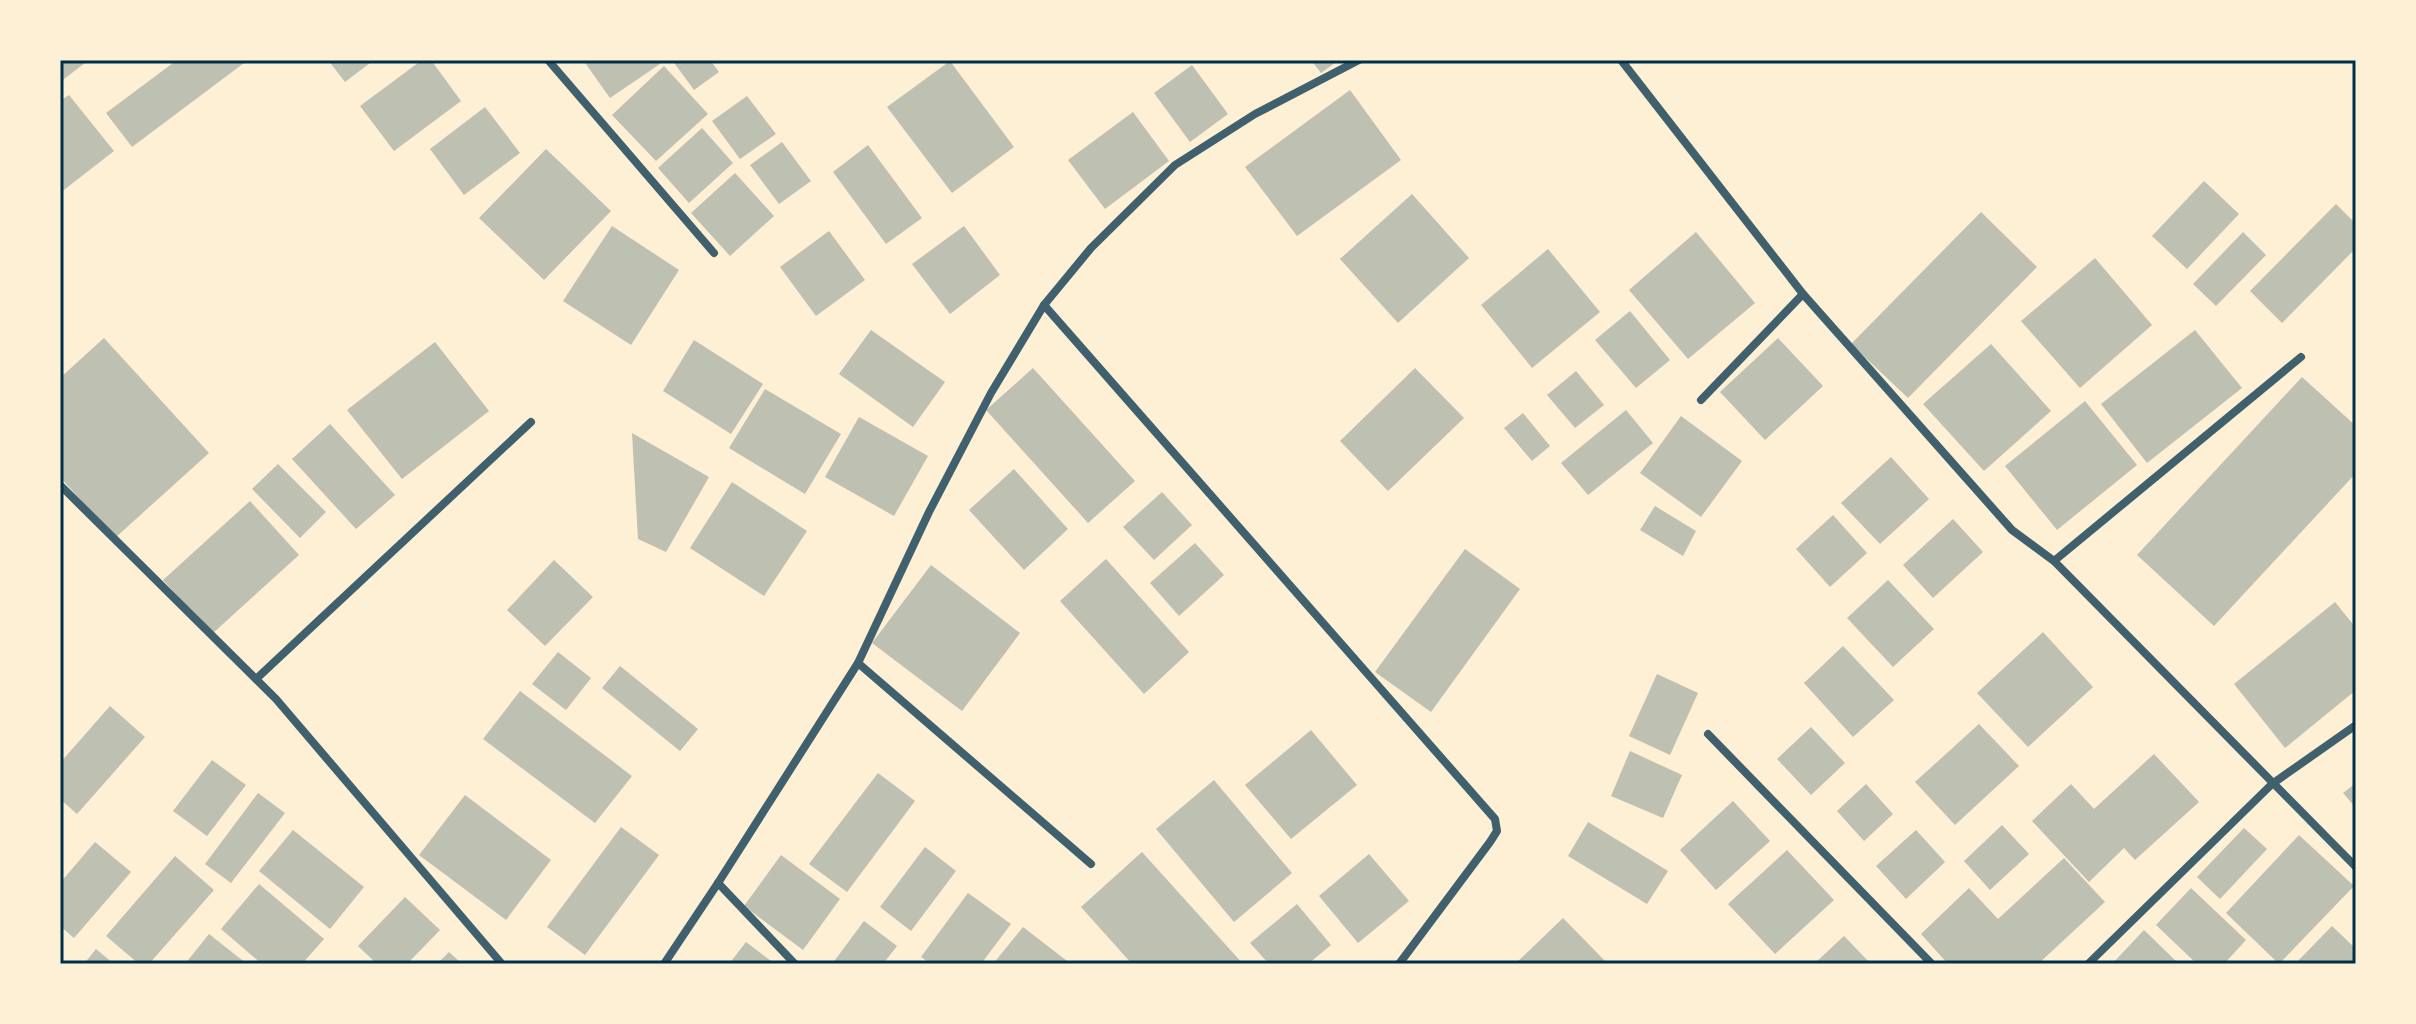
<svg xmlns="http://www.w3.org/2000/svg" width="2416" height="1024" viewBox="0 0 2416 1024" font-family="'DM Sans',sans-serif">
<rect width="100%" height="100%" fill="#fdf0d5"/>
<g fill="#bec0b2">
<path d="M 60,60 L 89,60 L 60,82 Z"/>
<path d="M 177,60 L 248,60 L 132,147 L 106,113 Z"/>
<path d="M 328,60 L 374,60 L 345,82 Z"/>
<path d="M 422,60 L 431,60 L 461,101 L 394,151 L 360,106 Z"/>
<path d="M 583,60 L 657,60 L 660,64 L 610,98 Z"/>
<path d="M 672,60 L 710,60 L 719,72 L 694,90 Z"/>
<path d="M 1311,60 L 1339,60 L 1321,73 Z"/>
<path d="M 950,61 L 1014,147 L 952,193 L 887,107 Z"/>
<path d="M 1192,65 L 1228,114 L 1190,142 L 1154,93 Z"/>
<path d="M 664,66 L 708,114 L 656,161 L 612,115 Z"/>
<path d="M 1350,90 L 1401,160 L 1297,236 L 1245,167 Z"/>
<path d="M 69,95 L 114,151 L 60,193 L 60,101 Z"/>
<path d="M 747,96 L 776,134 L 740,159 L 712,121 Z"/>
<path d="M 485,107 L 520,153 L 464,195 L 430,149 Z"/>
<path d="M 1133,112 L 1169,161 L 1105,209 L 1068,160 Z"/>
<path d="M 702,128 L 733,163 L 689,203 L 658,168 Z"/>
<path d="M 782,142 L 811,181 L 779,204 L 750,165 Z"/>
<path d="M 868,145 L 922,218 L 886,244 L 833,172 Z"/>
<path d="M 546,149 L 611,211 L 544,280 L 479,218 Z"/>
<path d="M 735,173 L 774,216 L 730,256 L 691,213 Z"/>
<path d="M 2204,181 L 2239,214 L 2187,269 L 2152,236 Z"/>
<path d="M 1412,194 L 1469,258 L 1398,323 L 1340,259 Z"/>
<path d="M 2336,204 L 2356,224 L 2356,248 L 2282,323 L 2250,291 Z"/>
<path d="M 1981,212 L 2037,267 L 1908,398 L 1851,344 Z"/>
<path d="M 612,226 L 679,270 L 631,345 L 563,301 Z"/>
<path d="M 964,226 L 1000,275 L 950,314 L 912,264 Z"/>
<path d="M 829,231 L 865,280 L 816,316 L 780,267 Z"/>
<path d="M 1696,232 L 1755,303 L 1688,359 L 1629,290 Z"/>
<path d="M 2243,232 L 2266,255 L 2216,306 L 2193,284 Z"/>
<path d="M 1548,249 L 1600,312 L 1532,368 L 1481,305 Z"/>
<path d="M 2095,258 L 2152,325 L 2080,388 L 2021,321 Z"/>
<path d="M 1630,311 L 1670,360 L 1636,388 L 1595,340 Z"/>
<path d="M 871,330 L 945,382 L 913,427 L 839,374 Z"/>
<path d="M 2195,330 L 2242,388 L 2147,463 L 2101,404 Z"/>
<path d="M 104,338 L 209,453 L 115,538 L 60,477 L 60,378 Z"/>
<path d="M 1778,338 L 1823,386 L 1765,440 L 1720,392 Z"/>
<path d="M 694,340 L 763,384 L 731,434 L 663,391 Z"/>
<path d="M 435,342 L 489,411 L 402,479 L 347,410 Z"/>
<path d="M 1991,344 L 2051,411 L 1984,471 L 1923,404 Z"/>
<path d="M 1033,368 L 1135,481 L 1088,523 L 986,410 Z"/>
<path d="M 1415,368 L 1464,418 L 1388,491 L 1340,441 Z"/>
<path d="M 1576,371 L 1604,405 L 1575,428 L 1547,395 Z"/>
<path d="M 2302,377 L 2356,426 L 2356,473 L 2214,626 L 2137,555 Z"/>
<path d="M 765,389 L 841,434 L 805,494 L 729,448 Z"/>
<path d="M 2085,401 L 2137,465 L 2057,530 L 2005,466 Z"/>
<path d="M 1626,410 L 1653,443 L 1588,495 L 1561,463 Z"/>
<path d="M 1523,413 L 1550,446 L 1532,461 L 1504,428 Z"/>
<path d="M 1681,416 L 1742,461 L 1701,517 L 1640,473 Z"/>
<path d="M 859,417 L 928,456 L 894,516 L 825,477 Z"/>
<path d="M 330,424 L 395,495 L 356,529 L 292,459 Z"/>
<path d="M 632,433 L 709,477 L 666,552 L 638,539 Z"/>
<path d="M 1891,457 L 1929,499 L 1880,544 L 1841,503 Z"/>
<path d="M 278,464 L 326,512 L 300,538 L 252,489 Z"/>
<path d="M 1014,469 L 1068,529 L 1024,570 L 969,510 Z"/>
<path d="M 732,482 L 807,531 L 764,596 L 690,548 Z"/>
<path d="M 1162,492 L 1192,525 L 1154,560 L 1123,527 Z"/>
<path d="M 250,501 L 299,555 L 212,634 L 163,580 Z"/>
<path d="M 1655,506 L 1696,531 L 1683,556 L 1640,530 Z"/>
<path d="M 1833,515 L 1867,553 L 1830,587 L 1796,549 Z"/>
<path d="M 1953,519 L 1983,552 L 1933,598 L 1903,565 Z"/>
<path d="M 1195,543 L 1224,575 L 1179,616 L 1150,583 Z"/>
<path d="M 1465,549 L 1520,589 L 1431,712 L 1375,672 Z"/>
<path d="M 1106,559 L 1189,652 L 1144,694 L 1060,601 Z"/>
<path d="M 554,560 L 593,597 L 545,646 L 507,610 Z"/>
<path d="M 931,565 L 1020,633 L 962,711 L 872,643 Z"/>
<path d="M 1888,580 L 1934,629 L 1893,667 L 1847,618 Z"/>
<path d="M 2335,602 L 2356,628 L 2356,690 L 2285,748 L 2234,684 Z"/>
<path d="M 2043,632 L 2093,687 L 2028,747 L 1977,693 Z"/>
<path d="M 1843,646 L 1894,700 L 1853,737 L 1804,683 Z"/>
<path d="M 558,652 L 591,678 L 566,710 L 532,684 Z"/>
<path d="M 620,666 L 698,729 L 680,751 L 602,688 Z"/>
<path d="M 1657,674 L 1698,693 L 1670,755 L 1629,736 Z"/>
<path d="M 520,691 L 632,776 L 595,823 L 483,739 Z"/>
<path d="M 110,706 L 145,737 L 77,814 L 60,799 L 60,763 Z"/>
<path d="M 1979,724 L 2019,766 L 1955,825 L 1915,782 Z"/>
<path d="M 1811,727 L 1845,763 L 1811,795 L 1777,759 Z"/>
<path d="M 1311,730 L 1357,785 L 1291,839 L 1245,785 Z"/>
<path d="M 1630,751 L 1682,775 L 1663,818 L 1611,796 Z"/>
<path d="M 2154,754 L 2199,802 L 2135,860 L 2124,848 L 2089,882 L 2032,821 L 2071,784 L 2094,809 Z"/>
<path d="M 212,760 L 246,785 L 207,836 L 173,811 Z"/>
<path d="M 878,773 L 915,801 L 847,892 L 809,864 Z"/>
<path d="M 1214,780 L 1292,873 L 1234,922 L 1156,829 Z"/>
<path d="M 2356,783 L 2356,808 L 2343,793 Z"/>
<path d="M 1866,784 L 1893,814 L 1864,841 L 1837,811 Z"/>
<path d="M 258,793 L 285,813 L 231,883 L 205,864 Z"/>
<path d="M 465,795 L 551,860 L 506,920 L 419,855 Z"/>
<path d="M 1733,801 L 1770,841 L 1716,890 L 1680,850 Z"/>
<path d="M 1588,822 L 1668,871 L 1647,904 L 1568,856 Z"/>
<path d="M 2002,825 L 2029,854 L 1990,890 L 1964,861 Z"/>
<path d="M 621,827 L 659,855 L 585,955 L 547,927 Z"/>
<path d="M 2244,828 L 2267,849 L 2220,899 L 2197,877 Z"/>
<path d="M 293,830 L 364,887 L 330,929 L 259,871 Z"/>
<path d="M 1916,830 L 1945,862 L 1906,899 L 1876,866 Z"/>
<path d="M 2299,835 L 2354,886 L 2279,964 L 2226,913 Z"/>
<path d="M 95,842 L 131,872 L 74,938 L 60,926 L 60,883 Z"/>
<path d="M 925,847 L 956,871 L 911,931 L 880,907 Z"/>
<path d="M 1787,850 L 1834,900 L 1775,954 L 1728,904 Z"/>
<path d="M 1142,852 L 1243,964 L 1132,964 L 1081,907 Z"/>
<path d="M 1369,854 L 1409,901 L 1358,943 L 1319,896 Z"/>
<path d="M 781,855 L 840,899 L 803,950 L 744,906 Z"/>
<path d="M 175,856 L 214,890 L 149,964 L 139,964 L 106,936 Z"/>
<path d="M 2064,858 L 2105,902 L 2038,964 L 1948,964 L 1921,934 L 1969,888 L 1998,919 Z"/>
<path d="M 259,884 L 324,939 L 302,964 L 262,964 L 221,929 Z"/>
<path d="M 2191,888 L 2246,940 L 2224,964 L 2197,964 L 2156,925 Z"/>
<path d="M 968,893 L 1011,924 L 981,964 L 931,964 L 921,957 Z"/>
<path d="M 405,897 L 440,930 L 407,964 L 377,964 L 358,946 Z"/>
<path d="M 1297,904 L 1331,945 L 1308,964 L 1269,964 L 1250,943 Z"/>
<path d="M 1563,918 L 1608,964 L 1515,964 Z"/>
<path d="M 864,921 L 897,946 L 883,964 L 832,964 Z"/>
<path d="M 2332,926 L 2356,949 L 2356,964 L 2295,964 Z"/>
<path d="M 1023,927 L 1071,964 L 993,964 Z"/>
<path d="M 2144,930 L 2179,964 L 2112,964 Z"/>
<path d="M 209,934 L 247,964 L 185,964 Z"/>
<path d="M 1844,936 L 1871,964 L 1814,964 Z"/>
<path d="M 746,942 L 771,961 L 769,964 L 729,964 Z"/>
<path d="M 96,949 L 114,964 L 84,964 Z"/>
<path d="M 449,952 L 462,964 L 437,964 Z"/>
</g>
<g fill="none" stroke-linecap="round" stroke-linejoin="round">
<g stroke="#3f606c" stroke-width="8">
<path d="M 548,60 L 714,253"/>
<path d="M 1621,60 L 1803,294 L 2012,530 L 2054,561 L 2356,867"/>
<path d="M 1044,305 L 1495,819 L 1497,831 L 1490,842 L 1399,964"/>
<path d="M 1701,400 L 1803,294"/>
<path d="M 60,485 L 276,699 L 502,964"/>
<path d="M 2054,561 L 2301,357"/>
<path d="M 858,663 L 1091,864"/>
<path d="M 256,679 L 531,422"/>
<path d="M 1708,734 L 1932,964"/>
<path d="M 718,883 L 795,964"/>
<path d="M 664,964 L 718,883 L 858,663 L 929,512 L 991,393 L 1044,305 L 1091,248 L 1175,165 L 1255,114 L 1359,60"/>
<path d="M 2088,964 L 2272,784 L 2356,725"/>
</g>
</g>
<rect width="2416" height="1024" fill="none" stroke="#fdf0d5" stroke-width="124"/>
<rect x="62" y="62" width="2292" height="900" fill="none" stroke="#003049" stroke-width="3"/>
</svg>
